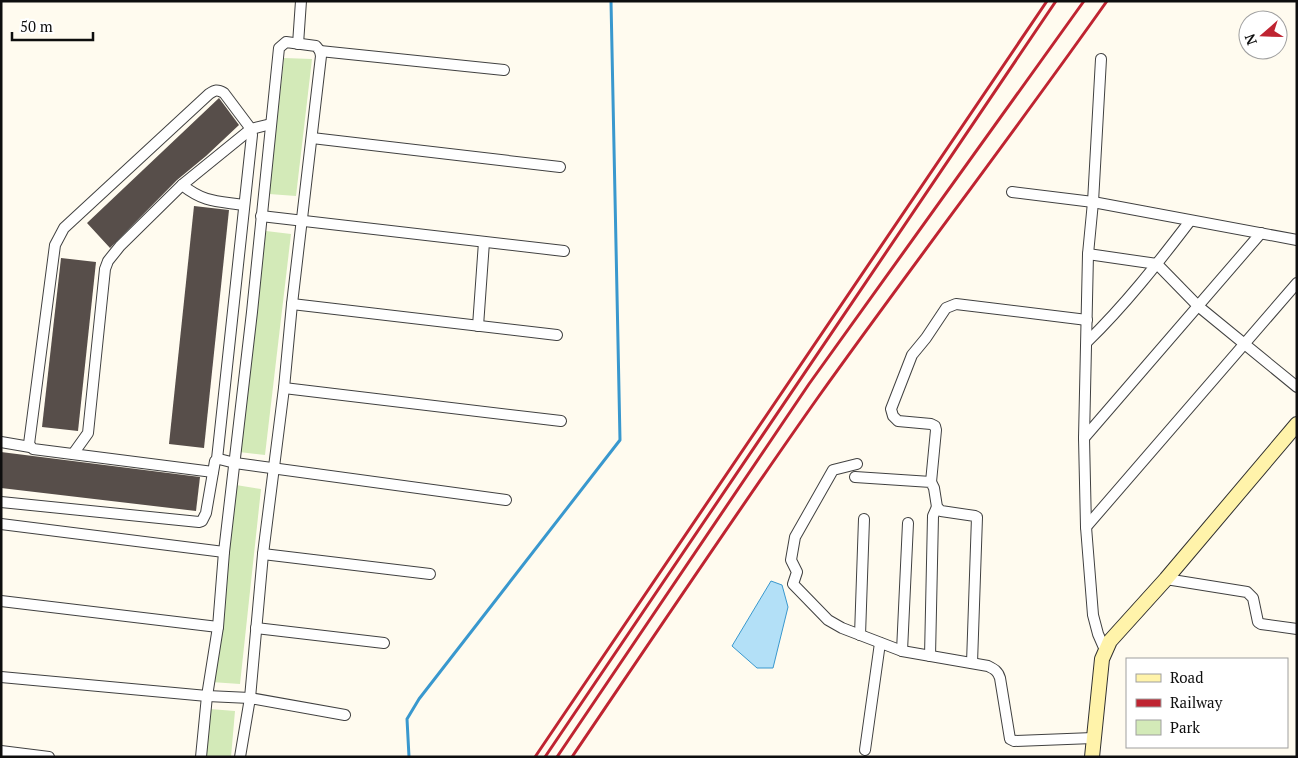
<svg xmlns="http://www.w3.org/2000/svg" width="1298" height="758" viewBox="0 0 1298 758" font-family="'PT Serif',serif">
<rect width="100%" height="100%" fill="#fffbef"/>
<g fill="#d3eab8">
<path d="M 284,58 L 312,59 L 296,196 L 269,194 Z"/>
<path d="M 266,231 L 291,234 L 265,455 L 239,452 Z"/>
<path d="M 236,485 L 261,489 L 240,684 L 211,682 Z"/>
<path d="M 210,709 L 235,711 L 231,757 L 205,757 Z"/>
</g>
<path fill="#b3e0f7" stroke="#3998ce" d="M 771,581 L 782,585 L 788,607 L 773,668 L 757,668 L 732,646 Z"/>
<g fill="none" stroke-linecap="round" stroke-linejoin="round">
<path stroke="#3998ce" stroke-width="3" d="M 409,757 L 407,719 L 419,699 L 620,440 L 611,1"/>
</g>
<g fill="#574e4a">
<path d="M 219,98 L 239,125 L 206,156 L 177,180 L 110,248 L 87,223 Z"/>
<path d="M 194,206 L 229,210 L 204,448 L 169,444 Z"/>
<path d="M 61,258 L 96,262 L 78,431 L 42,427 Z"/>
<path d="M 1,452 L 200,477 L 196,511 L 1,488 Z"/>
</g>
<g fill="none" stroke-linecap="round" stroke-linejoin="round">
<g stroke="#414141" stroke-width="12">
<g id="street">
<path d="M 298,44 L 301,1"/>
<path d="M 320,51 L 504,70"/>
<path d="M 1101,59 L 1093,202 L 1088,254 L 1084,438 L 1086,527 L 1093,615 L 1098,634 L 1105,650"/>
<path d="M 312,138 L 560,167"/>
<path d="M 182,185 C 205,203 217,201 244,205"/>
<path d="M 1012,192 L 1093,202 L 1297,240"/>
<path d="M 261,216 L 564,251"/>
<path d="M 1088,254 L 1157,264 L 1198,306 L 1297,387"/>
<path d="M 292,304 L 557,335"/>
<path d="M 478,326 L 484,242"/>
<path d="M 1087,342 C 1125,305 1158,263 1190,221"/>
<path d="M 284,388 L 561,421"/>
<path d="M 1084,438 L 1261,233"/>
<path d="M 1,442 L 30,447"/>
<path d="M 73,454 L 88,433 L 105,269 L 108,261 L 120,246 L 182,185 L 251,129 L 271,124"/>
<path d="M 857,464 L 833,470 L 795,537 L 791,560 L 797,572 L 793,584 L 828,620 L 842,628 L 902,651 L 988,666 C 994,669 998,671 1000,678 L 1010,739 L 1014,741 L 1093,738"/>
<path d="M 213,472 L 33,449 L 29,444 L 55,245 L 64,228 L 209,94 C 215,90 217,89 224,93 L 251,129 L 252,135 L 217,459"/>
<path d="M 855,477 L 931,482 L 934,488 L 937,507 L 941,511 L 975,516 L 977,517 L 972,663"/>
<path d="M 931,482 L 936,430 L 935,426 L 931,424 L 898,421 L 893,416 L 891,409 L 912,355 L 926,338 L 946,308 L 956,304 L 1087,320"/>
<path d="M 1,502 L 199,522 L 202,521 L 206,513 L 215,461 L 219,459 L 235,463 L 506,500"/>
<path d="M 1,524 L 224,552"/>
<path d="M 1086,527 L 1297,283"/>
<path d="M 263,554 L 430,574"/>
<path d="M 1166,579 L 1247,592 L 1253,598 L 1258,622 L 1261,624 L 1297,629"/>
<path d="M 1,601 L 218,627"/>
<path d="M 256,628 L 384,643"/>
<path d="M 860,635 L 864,519"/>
<path d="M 902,651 L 908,523"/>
<path d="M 930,656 L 933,516 L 937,507"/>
<path d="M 1,677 L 207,696 L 250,698 L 345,715"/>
<path d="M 865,750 L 880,643"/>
<path d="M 1,751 L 49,757"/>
<path d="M 201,757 L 207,696 L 218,627 L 224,552 L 252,312 L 279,48 L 286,42 L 316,46 L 320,51 L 321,56 L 292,304 L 284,388 L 263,554 L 250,698 L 240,757"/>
</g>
</g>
<g stroke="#303030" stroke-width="16">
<path id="secondary" d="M 1092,757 L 1102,659 L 1110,641 L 1166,579 L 1297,424"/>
</g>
<use href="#street" stroke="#fff" stroke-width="10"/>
<use href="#secondary" stroke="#fff3aa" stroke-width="14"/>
<g stroke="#bf2431" stroke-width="3">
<path d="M 535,757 L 1047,1"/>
<path d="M 545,757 L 1056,1"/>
<path d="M 557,757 L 809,384 L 1084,1"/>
<path d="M 572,757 C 654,636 735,515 819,396 C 914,263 1013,134 1107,1"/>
</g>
</g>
<rect width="1298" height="758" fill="none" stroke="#0e0e0e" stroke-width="5"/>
<rect x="1126" y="658" width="162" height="90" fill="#ffffff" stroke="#9f9f9f"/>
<rect x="1136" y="674" width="25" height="8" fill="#fff3aa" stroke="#9f9f9f"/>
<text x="1170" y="683" font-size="15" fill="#0e0e0e">Road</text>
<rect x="1136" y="699" width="25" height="8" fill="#bf2431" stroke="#9f9f9f"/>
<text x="1170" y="708" font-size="15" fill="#0e0e0e">Railway</text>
<rect x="1136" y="720" width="25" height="15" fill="#d3eab8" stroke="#9f9f9f"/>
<text x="1170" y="733" font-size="15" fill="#0e0e0e">Park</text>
<g transform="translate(1263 35) rotate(250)"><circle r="24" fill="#ffffff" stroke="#9f9f9f"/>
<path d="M0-4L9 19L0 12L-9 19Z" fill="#bf2431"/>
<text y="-8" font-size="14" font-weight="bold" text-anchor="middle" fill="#0e0e0e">N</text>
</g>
<path d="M12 32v8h81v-8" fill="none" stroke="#0e0e0e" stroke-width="2.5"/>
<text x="20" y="32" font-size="15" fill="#0e0e0e" stroke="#ffffff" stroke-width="4" paint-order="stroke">50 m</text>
</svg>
